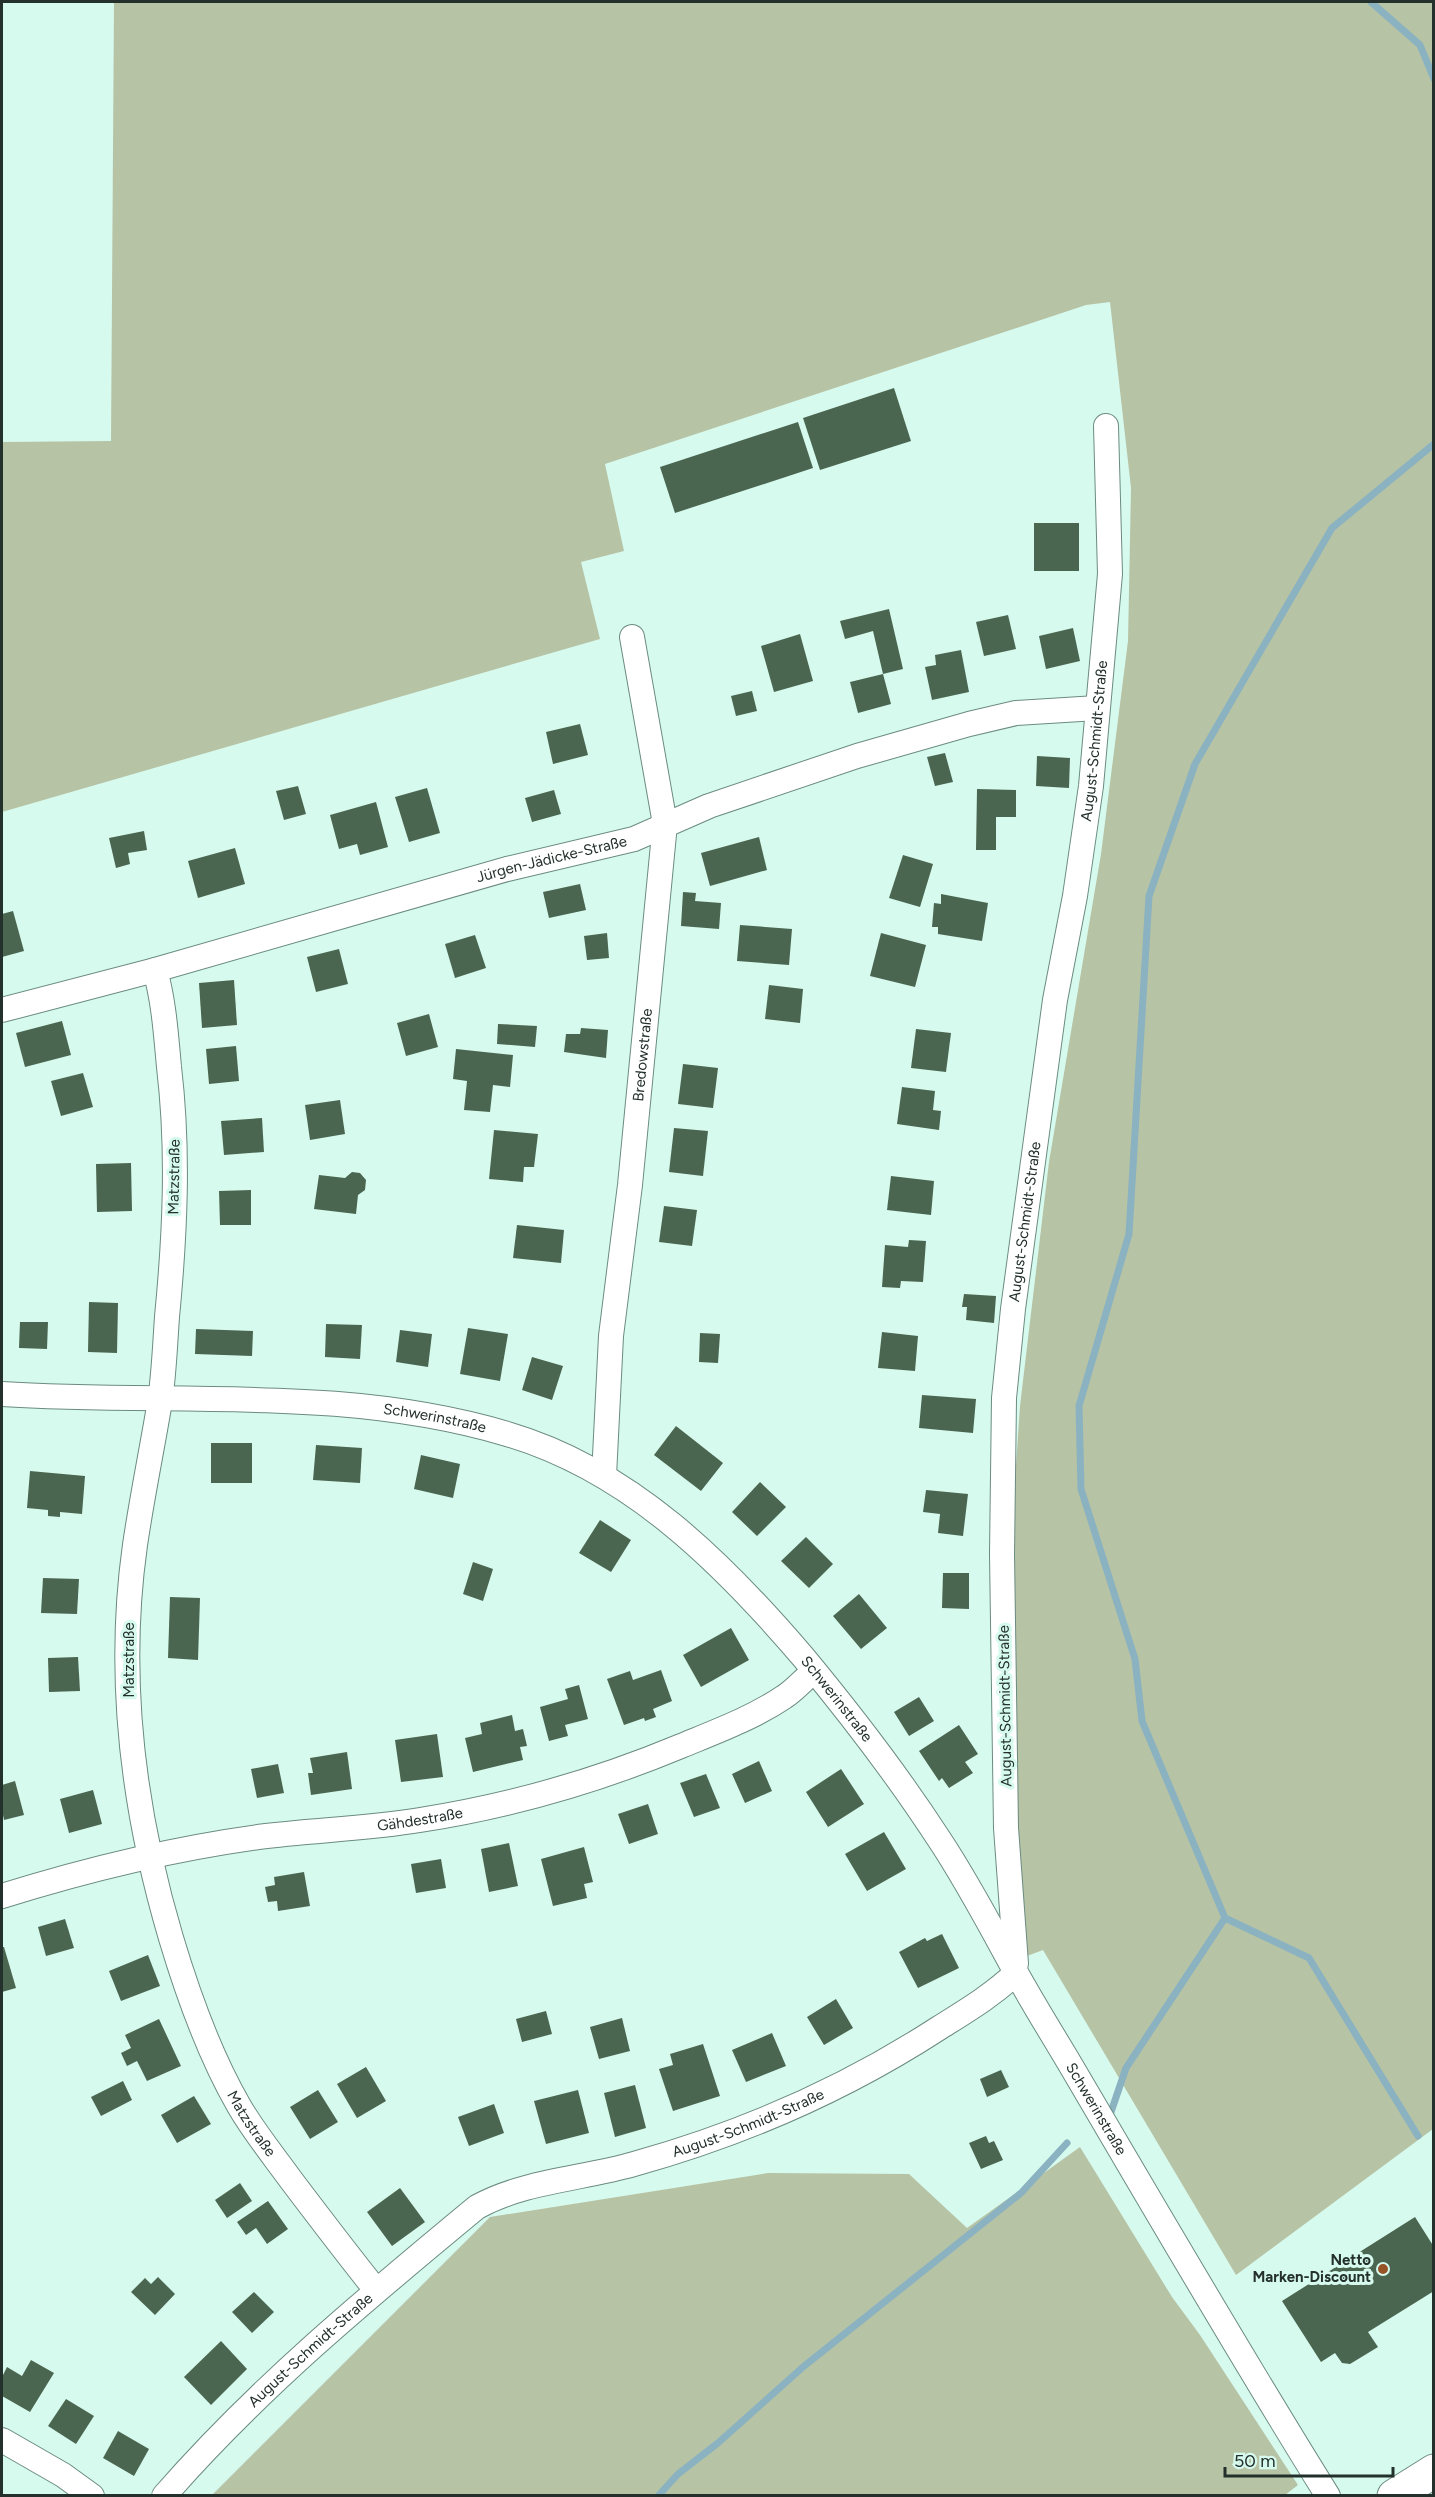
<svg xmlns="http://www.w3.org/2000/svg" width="1435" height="2497" viewBox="0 0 1435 2497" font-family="Figtree,sans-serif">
<rect width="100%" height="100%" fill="#d7faef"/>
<g fill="#b7c3a5">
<path d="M 114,2 L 1433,2 L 1433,2129 L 1236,2275 L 1043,1950 L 1019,1959 L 1010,1517 L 1016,1465 L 1020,1406 L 1049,1162 L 1101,854 L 1128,641 L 1131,488 L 1110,302 L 1086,305 L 605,464 L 624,551 L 581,562 L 600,639 L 2,812 L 2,442 L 111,441 Z"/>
<path d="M 1080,2147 L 1172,2297 L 1200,2335 L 1298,2485 L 1285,2495 L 212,2495 L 490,2217 L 768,2173 L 909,2174 L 967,2228 Z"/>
</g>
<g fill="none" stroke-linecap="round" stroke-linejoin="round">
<g stroke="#8ab2c1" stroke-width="7">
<path d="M 1371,2 L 1420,45 L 1434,79"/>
<path d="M 1111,2112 L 1126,2068 L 1225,1918"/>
<path d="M 1418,2136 L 1309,1958 L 1225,1918 L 1142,1721 L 1135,1659 L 1081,1489 L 1079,1406 L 1129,1234 L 1149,896 L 1195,764 L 1332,528 L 1434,444"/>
<path d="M 658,2496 L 678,2474 L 718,2443 L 803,2367 L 1021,2193 L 1067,2143"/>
</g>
</g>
<g fill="#4b6650">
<path d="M 894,388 L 911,441 L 820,470 L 803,418 Z"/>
<path d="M 798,422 L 813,468 L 675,513 L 660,467 Z"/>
<rect x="1034" y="523" width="45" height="48"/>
<path d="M 889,609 L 903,669 L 883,674 L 873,631 L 845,639 L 840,621 Z"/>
<path d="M 1008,615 L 1016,649 L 984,656 L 976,622 Z"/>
<path d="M 1073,628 L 1080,661 L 1046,669 L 1039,636 Z"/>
<path d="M 800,634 L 813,681 L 774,692 L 761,646 Z"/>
<path d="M 961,650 L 969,692 L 932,700 L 925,667 L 936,665 L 935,655 Z"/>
<path d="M 883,674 L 891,704 L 858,713 L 850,682 Z"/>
<path d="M 752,691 L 757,711 L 736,716 L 731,696 Z"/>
<path d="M 580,724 L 588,755 L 553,764 L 546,732 Z"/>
<path d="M 945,753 L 953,782 L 935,786 L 927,757 Z"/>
<path d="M 1037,756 L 1070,758 L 1069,788 L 1036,786 Z"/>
<path d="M 298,786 L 306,814 L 284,820 L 276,791 Z"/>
<path d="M 427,788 L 440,833 L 409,842 L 395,797 Z"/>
<path d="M 977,789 L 1016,790 L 1016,817 L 996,817 L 996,850 L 976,850 Z"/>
<path d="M 554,790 L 561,814 L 532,822 L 525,798 Z"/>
<path d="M 376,802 L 388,847 L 360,855 L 357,844 L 339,849 L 330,815 Z"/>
<path d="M 144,831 L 147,850 L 128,853 L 130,864 L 116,868 L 109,838 Z"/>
<path d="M 759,837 L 767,870 L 710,886 L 701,853 Z"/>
<path d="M 235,848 L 245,884 L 198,898 L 188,861 Z"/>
<path d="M 903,855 L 933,864 L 920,907 L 889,898 Z"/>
<path d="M 580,884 L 586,910 L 549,918 L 543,892 Z"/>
<path d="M 683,892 L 696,893 L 695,901 L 721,903 L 719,929 L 681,926 Z"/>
<path d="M 941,894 L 988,903 L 982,941 L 938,934 L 938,927 L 932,927 L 934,903 L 941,904 Z"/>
<path d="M 13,911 L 24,951 L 2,957 L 2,914 Z"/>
<path d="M 740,925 L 792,929 L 789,965 L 737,961 Z"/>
<path d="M 607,933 L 609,958 L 587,960 L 584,936 Z"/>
<path d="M 881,933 L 926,945 L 915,987 L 870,976 Z"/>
<path d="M 475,935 L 486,968 L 455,978 L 445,944 Z"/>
<path d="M 339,949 L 348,984 L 316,992 L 307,957 Z"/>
<path d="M 234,980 L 237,1025 L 202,1028 L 199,983 Z"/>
<path d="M 769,985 L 803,989 L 800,1023 L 765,1019 Z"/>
<path d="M 429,1014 L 438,1047 L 406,1056 L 397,1023 Z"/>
<path d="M 62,1021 L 71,1055 L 25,1067 L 16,1033 Z"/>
<path d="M 498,1024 L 537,1026 L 535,1047 L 497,1044 Z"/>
<path d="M 581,1028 L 608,1030 L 606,1058 L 564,1052 L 566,1034 L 580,1034 Z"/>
<path d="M 916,1029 L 951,1033 L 946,1072 L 911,1068 Z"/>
<path d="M 236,1046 L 239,1081 L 209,1084 L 206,1049 Z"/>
<path d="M 456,1049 L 513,1055 L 510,1087 L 493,1085 L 490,1112 L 464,1110 L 467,1081 L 453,1079 Z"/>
<path d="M 683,1064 L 718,1068 L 713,1108 L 678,1104 Z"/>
<path d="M 83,1073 L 93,1107 L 61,1116 L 51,1081 Z"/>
<path d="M 902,1087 L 935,1091 L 933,1110 L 941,1111 L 939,1130 L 897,1124 Z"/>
<path d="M 340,1100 L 345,1134 L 310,1140 L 305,1105 Z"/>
<path d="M 262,1118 L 264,1152 L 224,1155 L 221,1121 Z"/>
<path d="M 674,1128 L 708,1131 L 703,1176 L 669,1172 Z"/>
<path d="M 494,1130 L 538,1134 L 534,1167 L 524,1167 L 523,1182 L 489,1179 Z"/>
<path d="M 131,1163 L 132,1211 L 97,1212 L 96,1164 Z"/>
<path d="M 352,1172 L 360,1173 L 366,1180 L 365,1190 L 358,1195 L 356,1214 L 314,1209 L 319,1175 L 345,1178 Z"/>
<path d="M 891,1176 L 934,1181 L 931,1215 L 887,1210 Z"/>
<path d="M 251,1190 L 251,1225 L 220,1225 L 219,1191 Z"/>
<path d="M 664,1206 L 697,1210 L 692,1246 L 659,1242 Z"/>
<path d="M 517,1225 L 564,1230 L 561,1263 L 513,1258 Z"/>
<path d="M 909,1240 L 926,1241 L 923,1282 L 901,1281 L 900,1288 L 882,1287 L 885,1245 L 908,1247 Z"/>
<path d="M 964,1294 L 996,1296 L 994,1323 L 966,1320 L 967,1307 L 962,1307 Z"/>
<path d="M 89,1302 L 118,1303 L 117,1353 L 88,1352 Z"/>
<path d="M 20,1322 L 48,1322 L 47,1349 L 19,1348 Z"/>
<path d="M 326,1324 L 362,1325 L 360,1359 L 325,1357 Z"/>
<path d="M 468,1328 L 508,1334 L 500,1381 L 460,1374 Z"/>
<path d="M 196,1329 L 253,1331 L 252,1356 L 195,1354 Z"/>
<path d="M 400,1330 L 432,1334 L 428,1367 L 396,1362 Z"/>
<path d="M 882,1332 L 918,1336 L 915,1371 L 878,1368 Z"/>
<path d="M 700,1333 L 720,1334 L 718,1363 L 699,1362 Z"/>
<path d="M 532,1357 L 563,1366 L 552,1400 L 522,1390 Z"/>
<path d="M 922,1395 L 976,1399 L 973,1433 L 919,1428 Z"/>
<path d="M 676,1426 L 723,1463 L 701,1491 L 654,1455 Z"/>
<rect x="211" y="1443" width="41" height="40"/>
<path d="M 316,1445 L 362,1448 L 360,1483 L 313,1480 Z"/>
<path d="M 421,1455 L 460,1464 L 453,1498 L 414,1489 Z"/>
<path d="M 30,1471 L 85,1476 L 82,1514 L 60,1512 L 60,1517 L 48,1516 L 48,1510 L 27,1508 Z"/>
<path d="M 760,1482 L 786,1507 L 757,1536 L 732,1512 Z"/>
<path d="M 926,1490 L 968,1494 L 963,1536 L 938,1533 L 940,1514 L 923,1512 Z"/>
<path d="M 600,1520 L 631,1540 L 611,1572 L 579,1553 Z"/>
<path d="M 806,1537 L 833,1564 L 809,1588 L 781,1561 Z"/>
<path d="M 473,1562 L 493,1569 L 483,1601 L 463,1594 Z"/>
<path d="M 943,1573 L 969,1573 L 969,1609 L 942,1608 Z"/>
<path d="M 43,1578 L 79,1579 L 77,1614 L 41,1613 Z"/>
<path d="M 859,1594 L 887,1628 L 861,1649 L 833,1616 Z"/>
<path d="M 170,1597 L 200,1598 L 198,1660 L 168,1658 Z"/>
<path d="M 731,1628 L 749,1660 L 701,1687 L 683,1655 Z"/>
<path d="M 78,1657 L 80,1691 L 49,1692 L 48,1658 Z"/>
<path d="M 661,1670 L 672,1701 L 653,1709 L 656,1717 L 645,1721 L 644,1718 L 624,1725 L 607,1679 L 630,1671 L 633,1680 Z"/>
<path d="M 579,1685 L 588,1719 L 565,1725 L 568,1736 L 549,1741 L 540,1707 L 568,1699 L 565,1689 Z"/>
<path d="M 919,1697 L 934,1721 L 909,1736 L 894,1712 Z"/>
<path d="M 512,1715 L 515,1731 L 523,1729 L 527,1746 L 520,1747 L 523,1760 L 473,1772 L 465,1738 L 482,1734 L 480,1723 Z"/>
<path d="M 959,1725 L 978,1754 L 965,1762 L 973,1773 L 949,1788 L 942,1778 L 939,1781 L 919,1751 Z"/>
<path d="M 437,1734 L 443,1777 L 401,1782 L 395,1740 Z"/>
<path d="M 347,1752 L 352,1789 L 311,1795 L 308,1773 L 313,1773 L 310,1758 Z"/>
<path d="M 759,1761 L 772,1791 L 745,1803 L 732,1774 Z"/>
<path d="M 278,1764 L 284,1793 L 257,1798 L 251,1769 Z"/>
<path d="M 841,1769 L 864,1804 L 828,1827 L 806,1792 Z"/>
<path d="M 706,1774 L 720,1808 L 694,1817 L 680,1783 Z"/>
<path d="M 15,1781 L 24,1815 L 4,1820 L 2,1810 L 2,1785 Z"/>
<path d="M 93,1790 L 102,1824 L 69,1833 L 60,1799 Z"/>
<path d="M 648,1804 L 658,1834 L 629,1844 L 618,1814 Z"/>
<path d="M 884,1832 L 906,1869 L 867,1891 L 845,1854 Z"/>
<path d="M 509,1843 L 518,1886 L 489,1892 L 481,1849 Z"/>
<path d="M 584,1847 L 593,1882 L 584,1884 L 587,1898 L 553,1906 L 541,1859 Z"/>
<path d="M 441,1859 L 446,1888 L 416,1893 L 411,1864 Z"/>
<path d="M 304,1872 L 310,1906 L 278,1911 L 277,1901 L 268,1902 L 265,1887 L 275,1885 L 274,1877 Z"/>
<path d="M 65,1919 L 74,1948 L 46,1956 L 38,1927 Z"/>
<path d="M 942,1934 L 959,1968 L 918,1988 L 899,1952 L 925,1938 L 927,1941 Z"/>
<path d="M 2,1947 L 4,1947 L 16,1988 L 2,1992 Z"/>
<path d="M 148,1955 L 160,1986 L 121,2001 L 109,1971 Z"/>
<path d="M 836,1999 L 853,2028 L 824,2045 L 807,2017 Z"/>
<path d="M 546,2011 L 552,2034 L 522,2042 L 516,2019 Z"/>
<path d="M 622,2018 L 630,2051 L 599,2059 L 590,2027 Z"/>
<path d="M 159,2019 L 181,2066 L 147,2081 L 137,2061 L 127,2066 L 121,2053 L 131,2048 L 125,2035 Z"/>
<path d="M 772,2033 L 786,2066 L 746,2082 L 732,2050 Z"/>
<path d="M 703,2044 L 720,2096 L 673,2111 L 659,2069 L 673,2065 L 670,2054 Z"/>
<path d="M 366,2067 L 386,2101 L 357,2118 L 337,2084 Z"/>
<path d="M 1001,2070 L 1009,2087 L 987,2097 L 980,2079 Z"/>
<path d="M 123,2081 L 132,2100 L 101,2116 L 91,2097 Z"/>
<path d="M 635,2085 L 646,2128 L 615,2137 L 604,2093 Z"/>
<path d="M 318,2090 L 338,2122 L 310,2139 L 290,2107 Z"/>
<path d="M 578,2090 L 589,2133 L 546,2144 L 534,2101 Z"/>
<path d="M 194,2096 L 211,2124 L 177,2143 L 161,2115 Z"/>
<path d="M 494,2104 L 504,2133 L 469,2146 L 458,2117 Z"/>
<path d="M 986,2136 L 989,2143 L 994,2141 L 1003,2160 L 981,2169 L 969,2143 Z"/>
<path d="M 240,2183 L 252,2201 L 227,2218 L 215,2200 Z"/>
<path d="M 400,2188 L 425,2222 L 392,2246 L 367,2212 Z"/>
<path d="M 268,2201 L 288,2229 L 267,2244 L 256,2228 L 246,2235 L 237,2222 Z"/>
<path d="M 1415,2217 L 1434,2247 L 1434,2291 L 1368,2332 L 1378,2347 L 1350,2364 L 1342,2363 L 1335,2353 L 1321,2362 L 1282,2301 Z"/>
<path d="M 158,2277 L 175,2294 L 155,2315 L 131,2292 L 145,2278 L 151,2284 Z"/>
<path d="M 254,2292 L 274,2312 L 252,2333 L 232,2312 Z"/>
<path d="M 221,2341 L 247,2369 L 211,2405 L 184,2377 Z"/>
<path d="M 31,2360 L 54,2373 L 30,2412 L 2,2396 L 2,2377 L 7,2367 L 22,2376 Z"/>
<path d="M 66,2399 L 94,2416 L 76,2444 L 48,2426 Z"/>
<path d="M 118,2431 L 149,2449 L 134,2476 L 103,2458 Z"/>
</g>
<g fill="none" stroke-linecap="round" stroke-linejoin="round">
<g stroke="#6b8b81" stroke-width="26">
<g id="street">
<path id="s1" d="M 155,970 C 164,1002 166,1035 169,1067 C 179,1151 175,1234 167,1317 C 165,1345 164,1373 160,1401 C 152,1449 142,1497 135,1545 C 116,1679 133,1810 171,1938 C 188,1995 209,2054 239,2106 C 254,2132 273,2155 291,2180 C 319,2217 347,2254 376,2290"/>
<path id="s2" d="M 2,1010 L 155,970 L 507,869 L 634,839 L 709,806 L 857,756 L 969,724 L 1016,713 L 1097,708"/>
<path id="s3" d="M 2,1394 C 169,1405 344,1385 507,1434 C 630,1470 723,1563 804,1658 C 852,1716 898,1776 939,1839 C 967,1881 990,1925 1014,1969 C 1031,2000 1049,2029 1067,2059 C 1153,2205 1238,2352 1328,2496"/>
<path id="s4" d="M 604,1476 L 611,1336 L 630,1185 L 665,824 L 632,637"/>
<path id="s5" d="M 2,1896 C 85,1870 171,1849 258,1837 C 312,1830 366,1829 420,1820 C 510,1806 597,1781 681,1746 C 715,1732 753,1718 784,1697 C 795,1690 804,1679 814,1671"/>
<path id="s6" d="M 1016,1964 L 1006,1828 L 1002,1554 L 1004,1398 L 1013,1309 L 1055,1000 L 1075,896 L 1091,786 L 1110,574 L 1106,426"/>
<path d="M 2,2440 L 63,2475 L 92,2496"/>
<path id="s7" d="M 164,2496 C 258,2388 367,2298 477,2207 C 524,2181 582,2179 634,2164 C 742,2134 845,2089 939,2028 C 966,2011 993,1995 1016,1973"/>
</g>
</g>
<g stroke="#6b8b81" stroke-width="35">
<path id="secondary" d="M 1394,2496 L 1434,2471"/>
</g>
<use href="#street" stroke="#fff" stroke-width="24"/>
<use href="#secondary" stroke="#fff" stroke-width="33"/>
</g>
<circle fill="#975226" stroke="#d7faef" stroke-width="2" cx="1383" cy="2269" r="6"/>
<g text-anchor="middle" stroke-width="6" stroke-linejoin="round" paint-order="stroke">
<g font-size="15" fill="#23302c" stroke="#d7faef">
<text dy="5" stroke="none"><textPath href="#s6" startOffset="1230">August-Schmidt-Straße</textPath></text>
<text dy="5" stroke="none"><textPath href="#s2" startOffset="570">Jürgen-Jädicke-Straße</textPath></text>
<text dy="5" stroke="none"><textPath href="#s4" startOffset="423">Bredowstraße</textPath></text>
<text transform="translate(174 1177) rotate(-89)" y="5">Matzstraße</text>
<text dy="5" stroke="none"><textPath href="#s6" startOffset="744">August-Schmidt-Straße</textPath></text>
<text dy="5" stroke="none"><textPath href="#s3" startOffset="434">Schwerinstraße</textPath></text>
<text transform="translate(129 1660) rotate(-90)" y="5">Matzstraße</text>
<text dy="5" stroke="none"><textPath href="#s3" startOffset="938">Schwerinstraße</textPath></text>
<text transform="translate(1005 1706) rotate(-91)" y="5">August-Schmidt-Straße</text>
<text dy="5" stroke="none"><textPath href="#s5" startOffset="426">Gähdestraße</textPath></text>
<text dy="5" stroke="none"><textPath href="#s3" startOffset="1424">Schwerinstraße</textPath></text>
<text dy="5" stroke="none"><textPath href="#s1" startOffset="1180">Matzstraße</textPath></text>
<text dy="5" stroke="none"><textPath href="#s7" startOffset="711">August-Schmidt-Straße</textPath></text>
<text dy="5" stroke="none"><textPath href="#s7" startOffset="207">August-Schmidt-Straße</textPath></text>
</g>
<g font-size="15" font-weight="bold" fill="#23302c" stroke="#d7faef" text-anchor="end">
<text x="1371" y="2265">Netto<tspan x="1371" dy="17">Marken-Discount</tspan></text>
</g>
</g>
<rect width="1435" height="2497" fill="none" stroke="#23302c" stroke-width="6"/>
<path d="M1225 2467v9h168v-9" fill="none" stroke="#23302c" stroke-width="3"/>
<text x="1234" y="2467" font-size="18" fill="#23302c" stroke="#d7faef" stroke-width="4.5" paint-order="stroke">50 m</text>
</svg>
